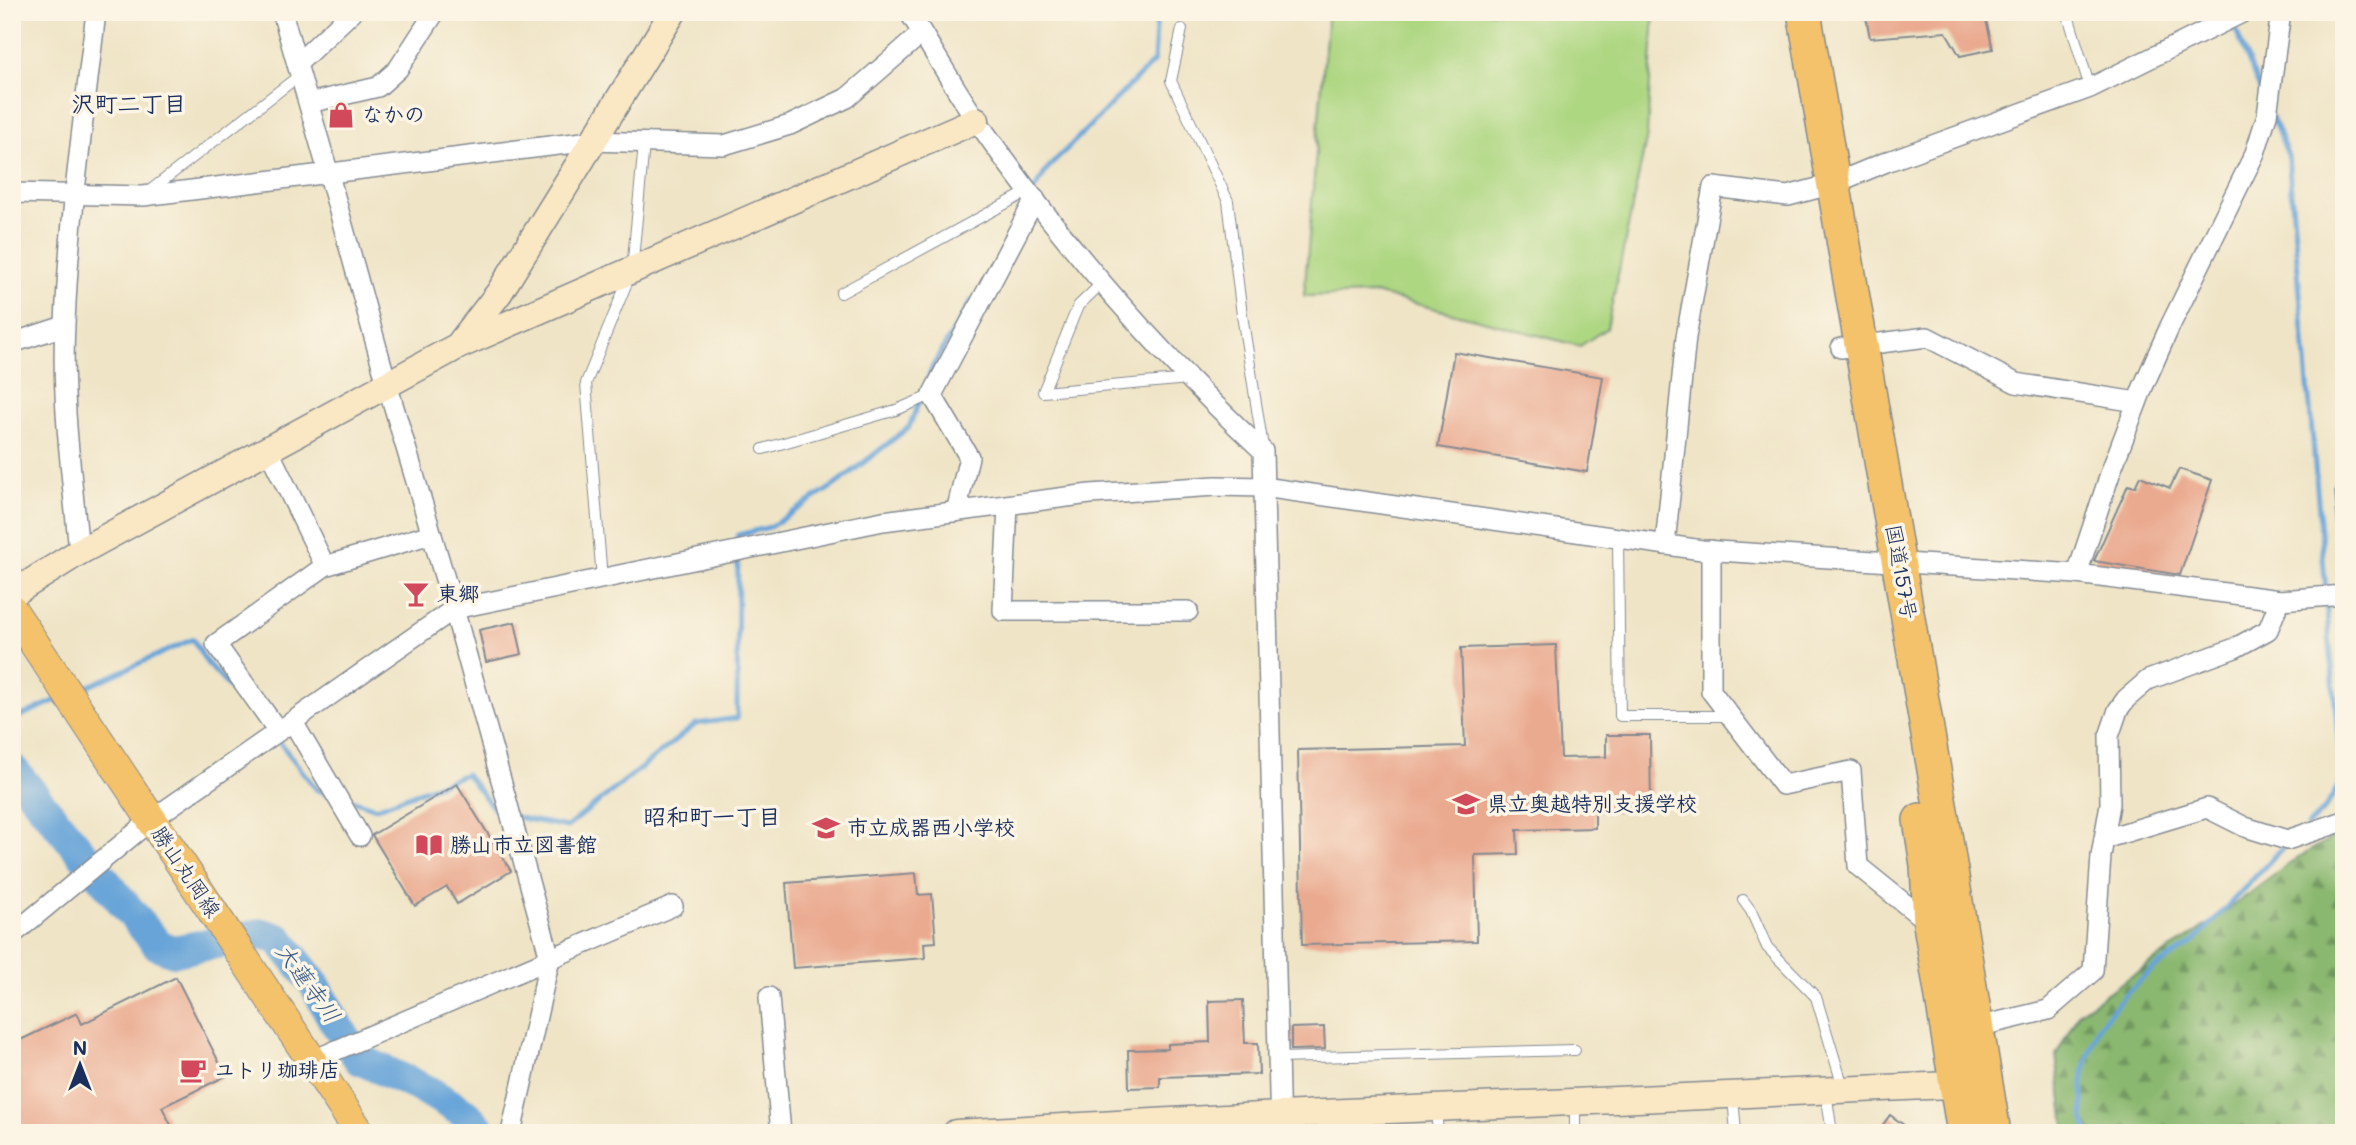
<svg xmlns="http://www.w3.org/2000/svg" width="2356" height="1145" viewBox="0 0 2356 1145" font-family="Mali,'Klee One',sans-serif">
<defs>
<pattern id="forest-firs" width="22" height="20" patternUnits="userSpaceOnUse" patternTransform="scale(1.75)"><rect width="22" height="20" fill="#8ab870"/><path d="M5 1l3.5 6h-7zM16 11l3.5 6h-7z" fill="#70965f"/></pattern>
</defs>
<rect width="100%" height="100%" fill="#fcf5e5"/>
<filter id="ink" filterUnits="userSpaceOnUse"><feTurbulence type="fractalNoise" baseFrequency=".0143" numOctaves="2"/><feDisplacementMap in="SourceGraphic" scale="14" xChannelSelector="R" yChannelSelector="G"/><feConvolveMatrix kernelMatrix="1 2 1 2 8 2 1 2 1" color-interpolation-filters="sRGB"/></filter>
<filter id="wash" filterUnits="userSpaceOnUse"><feTurbulence type="fractalNoise" baseFrequency=".00686" numOctaves="4" result="noise"/><feDisplacementMap in="SourceGraphic" scale="28" xChannelSelector="R" yChannelSelector="G"/><feGaussianBlur stdDeviation="1.57" result="paint"/><feColorMatrix in="noise" values="0 0 0 0 0 0 0 0 0 0 0 0 0 0 0 0 0 1.4 0 .05"/><feComposite in="paint" operator="in"/></filter>
<g filter="url(#wash)">
<rect width="100%" height="100%" fill="#efe4c6"/>
<path fill="url(#forest-firs)" stroke="#527467" stroke-width="2" d="M 2344,831 L 2344,1133 L 2066,1133 L 2056,1055 L 2079,1012 L 2214,920 L 2297,858 Z"/>
<path fill="#aed782" stroke="#648370" stroke-width="2" d="M 1328,12 L 1654,12 L 1647,135 L 1607,328 L 1580,346 L 1378,294 L 1304,296 Z"/>
<g fill="none" stroke-linecap="round" stroke-linejoin="round">
<g stroke="#67a4d8" stroke-width="5">
<path d="M 2233,23 L 2262,95"/>
<path d="M 2272,117 L 2288,156 L 2326,592"/>
<path d="M 1033,192 L 1048,168 L 1154,61 L 1157,12"/>
<path d="M 76,692 L 193,639 L 206,662 L 261,722"/>
<path d="M 12,720 L 61,698"/>
<path d="M 277,739 L 317,790 L 329,794"/>
<path d="M 346,798 L 376,808 L 466,774 L 499,815 L 505,816"/>
<path d="M 515,817 L 567,827 L 696,724 L 737,718 L 738,535 L 770,527 L 835,485 L 909,427 L 933,366 L 971,301"/>
<path d="M 2308,825 L 2324,810 L 2342,780 L 2326,602"/>
<path d="M 2088,1133 L 2083,1117 L 2083,1073 L 2099,1026 L 2124,996 L 2153,969 L 2193,943 L 2285,845"/>
</g>
<path stroke="#67a4d8" stroke-width="32" d="M 12,769 L 158,945 L 174,951 L 263,934 L 279,939 L 315,985 L 333,1019 L 359,1059 L 426,1090 L 466,1114 L 483,1133"/>
</g>
<g id="blocks">
<g fill="#eaaa90">
<path d="M 1865,12 L 1984,12 L 1993,49 L 1960,56 L 1946,32 L 1870,38 Z"/>
<path d="M 1454,352 L 1603,377 L 1587,472 L 1438,447 Z"/>
<path d="M 2179,469 L 2212,480 L 2180,575 L 2094,561 L 2128,485 L 2135,487 L 2140,476 L 2170,488 Z"/>
<path d="M 515,622 L 522,654 L 486,662 L 479,630 Z"/>
<path d="M 1556,645 L 1561,758 L 1606,757 L 1606,735 L 1650,735 L 1651,811 L 1595,812 L 1595,828 L 1517,830 L 1518,854 L 1475,855 L 1477,941 L 1302,945 L 1298,750 L 1465,746 L 1461,648 Z"/>
<path d="M 457,784 L 511,871 L 457,904 L 447,887 L 415,906 L 372,835 Z"/>
<path d="M 916,873 L 918,895 L 932,894 L 936,942 L 924,943 L 925,958 L 793,968 L 786,883 Z"/>
<path d="M 176,977 L 226,1076 L 162,1107 L 175,1133 L 12,1133 L 12,1044 L 77,1013 L 82,1024 Z"/>
<path d="M 1243,1000 L 1245,1043 L 1258,1043 L 1259,1074 L 1160,1077 L 1160,1087 L 1129,1088 L 1128,1050 L 1168,1049 L 1168,1044 L 1210,1042 L 1209,1001 Z"/>
<path d="M 1324,1027 L 1325,1049 L 1291,1050 L 1291,1028 Z"/>
<path d="M 1890,1115 L 1915,1133 L 1877,1133 Z"/>
</g>
</g>
</g>
<g filter="url(#ink)">
<use href="#blocks" fill-opacity="0" stroke="#858a92" stroke-width="2"/>
<g fill="none" stroke-linecap="round" stroke-linejoin="round">
<g stroke="#858a92" stroke-width="12">
<g id="lane">
<path d="M 2067,12 L 2090,88"/>
<path d="M 1182,29 L 1171,81 L 1228,201 L 1242,315 L 1263,447"/>
<path d="M 148,192 L 300,75"/>
<path d="M 1102,283 L 1078,306 L 1043,392 L 1189,379"/>
<path d="M 841,293 L 1029,191"/>
<path d="M 763,449 L 896,410 L 932,395"/>
<path d="M 2344,486 L 2340,492 L 2344,540"/>
<path d="M 1618,538 L 1620,716 L 1731,716"/>
<path d="M 602,579 L 586,383 L 632,270 L 644,144"/>
<path d="M 1743,900 L 1751,911 L 1767,947 L 1816,997 L 1844,1090"/>
<path d="M 1278,1058 L 1575,1050"/>
<path d="M 1826,1092 L 1832,1133"/>
<path d="M 1733,1097 L 1736,1133"/>
<path d="M 1575,1102 L 1575,1133"/>
<path d="M 1436,1109 L 1438,1133"/>
</g>
</g>
<g stroke="#858a92" stroke-width="22">
<g id="street">
<path d="M 282,12 L 329,175 L 387,384 L 454,609 L 550,958 L 511,1133"/>
<path d="M 909,12 C 932,48 953,86 977,121 C 1060,240 1157,352 1263,451 L 1280,1133"/>
<path d="M 297,64 L 352,12"/>
<path d="M 309,103 L 378,87 L 398,69 L 435,12"/>
<path d="M 12,193 L 143,196 L 591,141 L 724,145 L 790,125 L 847,98 L 922,33"/>
<path d="M 12,343 L 64,326"/>
<path d="M 1841,348 L 1927,337 L 2016,383 L 2137,402"/>
<path d="M 268,449 L 325,566"/>
<path d="M 1008,505 L 1003,611 L 1188,611"/>
<path d="M 956,512 L 969,457 L 932,395 L 1035,199"/>
<path d="M 1665,545 L 1686,337 L 1713,187 L 1788,196 L 1833,184 L 1886,162 L 2090,88 L 2244,12"/>
<path d="M 1711,550 L 1711,691 L 1783,785 L 1851,771 L 1858,866 L 1930,924"/>
<path d="M 79,552 C 72,477 61,400 65,324 C 69,220 84,116 96,12"/>
<path d="M 2077,574 L 2111,471 L 2143,387 L 2170,326 L 2255,153 L 2267,115 L 2281,12"/>
<path d="M 293,722 L 360,836"/>
<path d="M 278,731 L 216,644 L 325,566 L 431,534"/>
<path d="M 2104,839 L 2207,808 L 2245,827 L 2287,840 L 2344,821"/>
<path d="M 12,935 L 151,820 L 454,609 L 883,521 L 1090,494 L 1216,486 L 1263,487 L 1702,550 L 2077,574 L 2280,600 L 2344,595"/>
<path d="M 769,997 L 781,1133"/>
<path d="M 1977,1027 L 2048,1010 L 2093,971 L 2101,856 L 2110,804 L 2109,736 L 2118,710 L 2126,699 L 2148,680 L 2235,648 L 2268,630 L 2280,600"/>
<path d="M 311,1061 L 673,906"/>
</g>
</g>
<g stroke="#858a92" stroke-width="29">
<g id="secondary">
<path d="M 461,342 L 499,293 L 673,12"/>
<path d="M 12,594 L 79,552 L 458,346 L 976,120"/>
<path d="M 956,1133 L 1279,1115 L 1973,1084"/>
</g>
</g>
<g stroke="#858a92" stroke-width="32">
<path id="primary" d="M 12,610 L 360,1133"/>
</g>
<g stroke="#858a92" stroke-width="36">
<g id="highway">
<path d="M 1804,12 L 1945,834 L 1994,1133"/>
<path d="M 1920,820 L 1927,865 L 1930,924 L 1964,1133"/>
</g>
</g>
<use href="#lane" stroke="#fff" stroke-width="10"/>
<use href="#street" stroke="#fff" stroke-width="19"/>
<use href="#secondary" stroke="#fae7c3" stroke-width="26"/>
<use href="#primary" stroke="#f3c26a" stroke-width="30"/>
<use href="#highway" stroke="#f3c26a" stroke-width="33"/>
</g>
</g>
<defs>
<g id="shop-bare" transform="scale(2.1)"><path d="M-5-2.5h2.3a2.7 3.5 0 0 1 5.4 0H5L5.5 6h-11ZM-1.5-2.5h3a1.5 2.3 0 0 0-3 0Z" fill="#d1495b" stroke="#fcf5e5" stroke-width="2.5" paint-order="stroke"/></g>
<g id="bar-bare" transform="scale(2.1)"><path d="M-6-5H6L.8 .8V4.5H3.5V6h-7V4.5H-.8V.8Z" fill="#d1495b" stroke="#fcf5e5" stroke-width="2.5" paint-order="stroke"/></g>
<g id="school-bare" transform="scale(2.1)"><path d="M0-5L7-2L0 1L-7-2ZM-4 1L0 2.5L4 1V4Q0 6-4 4Z" fill="#d1495b" stroke="#fcf5e5" stroke-width="2.5" paint-order="stroke"/></g>
<g id="library-bare" transform="scale(2.1)"><path d="M-6-4Q-3-5.5-.7-3.5V5Q-3 3-6 4ZM6-4Q3-5.5 .7-3.5V5Q3 3 6 4Z" fill="#d1495b" stroke="#fcf5e5" stroke-width="2.5" paint-order="stroke"/></g>
<g id="cafe-bare" transform="scale(2.1)"><path d="M-5.5-4.5H6V0H3Q3 3.5 0 3.5H-2.5Q-5.5 3.5-5.5 0ZM3-3.2v2h1.7v-2ZM-6 4.5H4V6H-6Z" fill="#d1495b" stroke="#fcf5e5" stroke-width="2.5" paint-order="stroke"/></g>
</defs>
<g fill-rule="evenodd">
<use href="#shop-bare" x="341" y="115"/>
<use href="#bar-bare" x="416" y="594"/>
<use href="#school-bare" x="1466" y="804"/>
<use href="#school-bare" x="826" y="828"/>
<use href="#library-bare" x="429" y="845"/>
<use href="#cafe-bare" x="193" y="1070"/>
</g>
<g text-anchor="middle" stroke-width="7" stroke-linejoin="round" paint-order="stroke">
<g font-size="21" font-weight="bold" fill="#1b2f5e" stroke="#fcf5e5" text-anchor="start">
<text x="362" y="122">なかの</text>
<text x="437" y="601">東郷</text>
<text x="1487" y="811">県立奥越特別支援学校</text>
<text x="847" y="835">市立成器西小学校</text>
<text x="450" y="852">勝山市立図書館</text>
<text x="214" y="1077">ユトリ珈琲店</text>
</g>
<g font-size="21" fill="#1b2f5e" stroke="#fcf5e5">
<text transform="translate(1901 572) rotate(80)" y="7">国道157号</text>
<text transform="translate(186 872) rotate(56)" y="7">勝山丸岡線</text>
</g>
<g font-size="23" font-weight="bold" fill="#1b2f5e" stroke="#fcf5e5">
<text x="129" y="112">沢町二丁目</text>
<text x="712" y="825">昭和町一丁目</text>
</g>
<g font-size="23" font-style="italic" fill="#365889" stroke="#fcf5e5">
<text transform="translate(308 983) rotate(54)" y="8">大蓮寺川</text>
</g>
</g>
<rect width="2356" height="1145" fill="none" stroke="#fcf5e5" stroke-width="42"/>
<g transform="translate(80 1065)" stroke="#fcf5e5" stroke-width="5" paint-order="stroke">
<path d="M0-5L12 26L0 18L-12 26Z" fill="#1b2f5e"/>
<text y="-10" font-size="19" font-weight="bold" text-anchor="middle" fill="#1b2f5e">N</text>
</g>
</svg>
